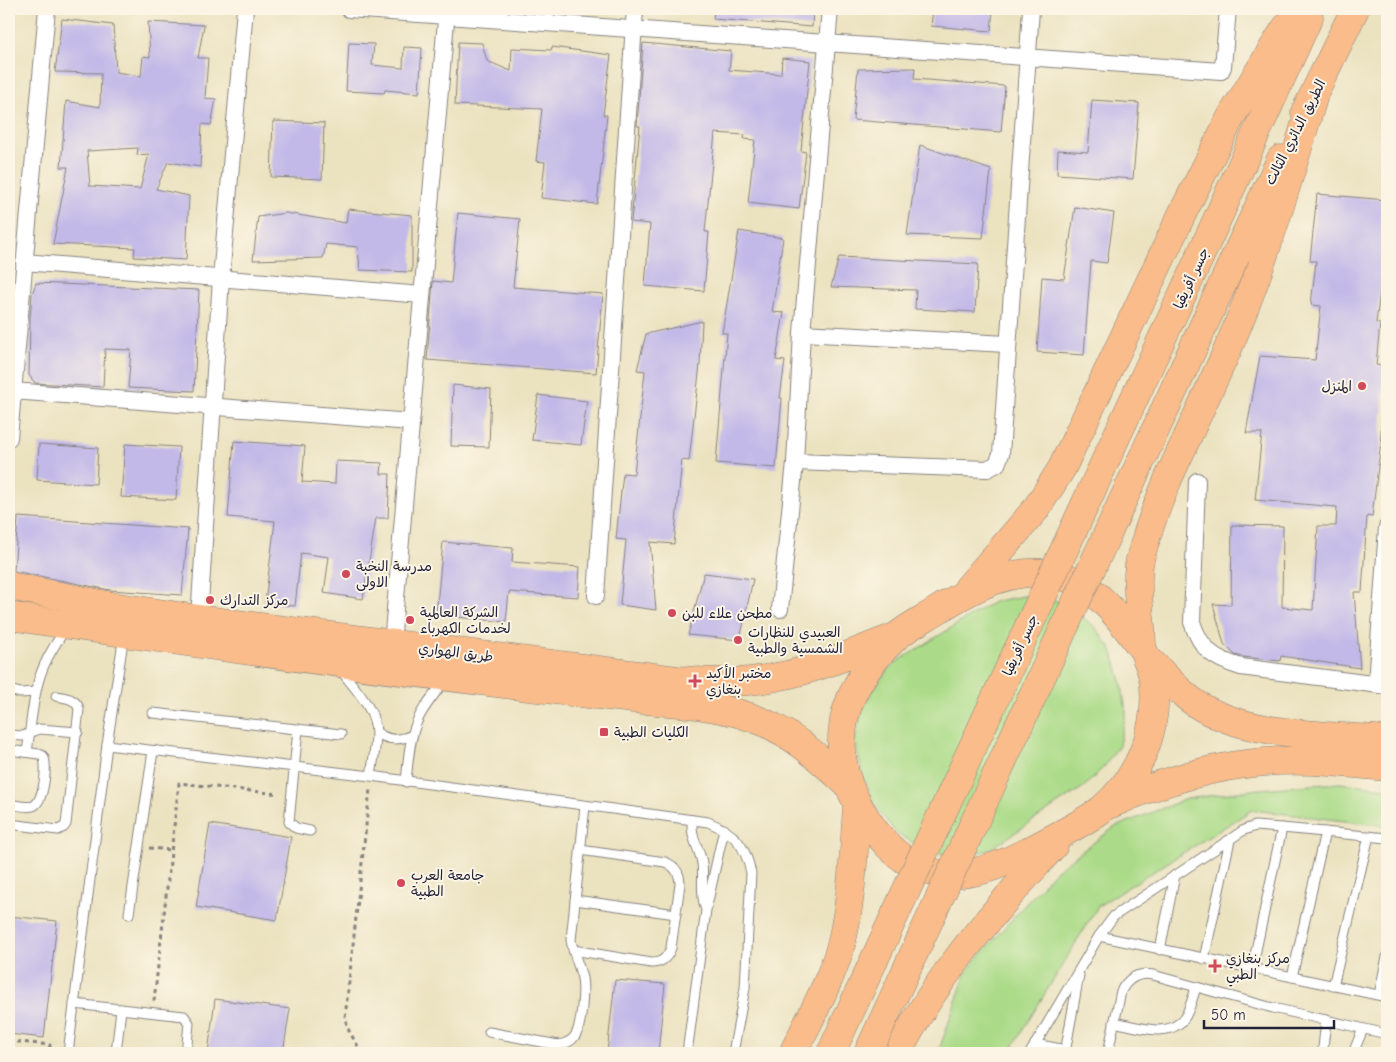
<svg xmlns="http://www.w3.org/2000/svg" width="1396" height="1062" viewBox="0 0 1396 1062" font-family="'Comic Neue','Playpen Sans Arabic',sans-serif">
<rect width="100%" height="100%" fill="#fcf5e5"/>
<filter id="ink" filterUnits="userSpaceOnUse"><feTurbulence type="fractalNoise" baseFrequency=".02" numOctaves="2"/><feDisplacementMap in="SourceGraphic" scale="10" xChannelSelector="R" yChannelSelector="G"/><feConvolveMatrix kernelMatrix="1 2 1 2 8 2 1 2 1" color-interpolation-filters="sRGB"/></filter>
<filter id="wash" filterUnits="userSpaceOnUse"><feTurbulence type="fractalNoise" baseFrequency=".0096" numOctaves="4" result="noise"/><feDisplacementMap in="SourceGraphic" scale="20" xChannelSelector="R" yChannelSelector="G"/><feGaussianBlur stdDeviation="1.12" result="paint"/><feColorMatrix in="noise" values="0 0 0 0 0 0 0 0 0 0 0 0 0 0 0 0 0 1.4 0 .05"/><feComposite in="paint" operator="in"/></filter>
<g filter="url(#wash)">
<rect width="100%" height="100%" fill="#ebe2c0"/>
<g fill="#abdb88" stroke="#667e62">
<path d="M 1024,596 L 1053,599 L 1075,611 L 1095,627 L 1112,650 L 1122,684 L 1126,713 L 1119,745 L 1104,767 L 1085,786 L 989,850 L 963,857 L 929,851 L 897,834 L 877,809 L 862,774 L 855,741 L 862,709 L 880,680 L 895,663 L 983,608 L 996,601 Z"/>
<path d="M 1340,783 L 1387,788 L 1387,826 L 1252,810 L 1098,906 L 1009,1053 L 938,1053 L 967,970 L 1055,871 L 1115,827 L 1186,799 L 1258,789 Z"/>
</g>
<g id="blocks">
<g fill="#c2b9e8" fill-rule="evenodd">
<path d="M 714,9 L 813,9 L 812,27 L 713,19 Z"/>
<path d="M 933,9 L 993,9 L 991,31 L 931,26 Z"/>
<path d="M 62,19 L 113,25 L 116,72 L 141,76 L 143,56 L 150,57 L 148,22 L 204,25 L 198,58 L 208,58 L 205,98 L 216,99 L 211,125 L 202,124 L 200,167 L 168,162 L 156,189 L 189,196 L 186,260 L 134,257 L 135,248 L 53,244 L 68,167 L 61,167 L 66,101 L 100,107 L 101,73 L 55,72 ZM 138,148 L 137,155 L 149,154 L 140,189 L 90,186 L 87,151 Z"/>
<path d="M 458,42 L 482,43 L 487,61 L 511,71 L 512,48 L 551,50 L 552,47 L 611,55 L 603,115 L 607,115 L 597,204 L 541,198 L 545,162 L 536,161 L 542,109 L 455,105 Z"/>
<path d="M 349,43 L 374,44 L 372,65 L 403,68 L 404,47 L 422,48 L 419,93 L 385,90 L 384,93 L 346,91 Z"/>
<path d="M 643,43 L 731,51 L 729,70 L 781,74 L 782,58 L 810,61 L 801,151 L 806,152 L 799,209 L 748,203 L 755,140 L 744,139 L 745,135 L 715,133 L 705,232 L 709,232 L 704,291 L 645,286 L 650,224 L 631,222 L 640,126 L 637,126 Z"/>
<path d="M 915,68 L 914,79 L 1005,86 L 1001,132 L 853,120 L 858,69 Z"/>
<path d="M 1092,100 L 1139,103 L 1133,179 L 1057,174 L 1058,150 L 1088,152 Z"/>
<path d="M 273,121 L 324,123 L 322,179 L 271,177 Z"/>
<path d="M 920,145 L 991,170 L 983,238 L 907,235 Z"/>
<path d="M 1317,194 L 1387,200 L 1387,257 L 1386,268 L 1383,268 L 1376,323 L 1380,324 L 1376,365 L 1385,366 L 1380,450 L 1372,517 L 1367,516 L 1362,592 L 1354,592 L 1360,668 L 1281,656 L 1280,661 L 1243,657 L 1235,655 L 1224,644 L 1213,604 L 1231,605 L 1232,525 L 1283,526 L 1282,607 L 1313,610 L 1318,526 L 1336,526 L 1337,507 L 1255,500 L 1262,433 L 1246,433 L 1260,356 L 1315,360 L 1321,306 L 1311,305 L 1316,261 L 1310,261 Z"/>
<path d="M 1075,207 L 1114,213 L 1107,263 L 1091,261 L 1084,355 L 1037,352 L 1042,277 L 1064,279 Z"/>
<path d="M 348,209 L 412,215 L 412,272 L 360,270 L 358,247 L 326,244 L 323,258 L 253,260 L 258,217 L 286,213 L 346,223 Z"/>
<path d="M 458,213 L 520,219 L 513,287 L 603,294 L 596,373 L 427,360 L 433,281 L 451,283 Z"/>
<path d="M 739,231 L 783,238 L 772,312 L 784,313 L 776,360 L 785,361 L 780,398 L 782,398 L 776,468 L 716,463 L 727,333 L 722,333 Z"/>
<path d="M 839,257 L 978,264 L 975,312 L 915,309 L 916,290 L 831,287 Z"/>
<path d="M 36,283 L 199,290 L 194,391 L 128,388 L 131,350 L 105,349 L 103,387 L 35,383 L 29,375 L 30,318 L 32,294 Z"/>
<path d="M 702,321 L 700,364 L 689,461 L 682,460 L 674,544 L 650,542 L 656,610 L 620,605 L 626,540 L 616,539 L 623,473 L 634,474 L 645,371 L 637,370 L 646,334 Z"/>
<path d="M 453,385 L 491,389 L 489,447 L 451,446 Z"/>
<path d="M 538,395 L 587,401 L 581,445 L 532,440 Z"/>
<path d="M 234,441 L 305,446 L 302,482 L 335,484 L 336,461 L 382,463 L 381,474 L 390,474 L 388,518 L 376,518 L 363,599 L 324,593 L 329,557 L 301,553 L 295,606 L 265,603 L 275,521 L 228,517 Z"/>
<path d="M 39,444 L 98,448 L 96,484 L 37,480 Z"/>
<path d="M 125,444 L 179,447 L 176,500 L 121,497 Z"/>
<path d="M 18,517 L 188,529 L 182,595 L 110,590 L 14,571 Z"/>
<path d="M 443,542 L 513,548 L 512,562 L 580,567 L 578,597 L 509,592 L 506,622 L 436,615 Z"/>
<path d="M 704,573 L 753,579 L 740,640 L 688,635 Z"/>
<path d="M 210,824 L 291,837 L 277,920 L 196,907 Z"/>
<path d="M 9,916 L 57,921 L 44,1038 L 9,1034 Z"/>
<path d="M 615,980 L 665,984 L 658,1053 L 607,1053 Z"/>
<path d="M 215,999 L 290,1009 L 283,1053 L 208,1053 Z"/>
</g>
</g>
</g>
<g filter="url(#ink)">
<use href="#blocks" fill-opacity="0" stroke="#86827e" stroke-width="1"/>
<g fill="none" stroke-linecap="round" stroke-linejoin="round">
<g stroke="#86827e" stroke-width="11">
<g id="lane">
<path d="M 340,669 C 354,688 376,709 376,733 C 376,747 373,762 371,776"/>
<path d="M 9,690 L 20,693 L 35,692"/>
<path d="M 153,713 L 341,734"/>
<path d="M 298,729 L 289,822 L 296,828 L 310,831"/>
<path d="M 376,732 C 388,741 399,741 412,735"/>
<path d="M 9,735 L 23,736 L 39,729 L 78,732"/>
<path d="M 107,745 L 371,776 L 708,822 C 735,833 745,844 751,873 L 745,988 L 733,1053"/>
<path d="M 9,750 L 39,754 L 43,756 C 48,765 44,802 33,806 C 27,808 16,805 9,804"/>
<path d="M 27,752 C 31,727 32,700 40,676 C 46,658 56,643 66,628"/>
<path d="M 406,782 C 408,763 409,742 416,724 C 422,708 434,695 444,682"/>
<path d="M 692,820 C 691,841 699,846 702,863 C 704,878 700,893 705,907"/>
<path d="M 9,824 L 58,830 L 64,827 L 66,824 L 79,709 C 76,698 66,698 56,696"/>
<path d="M 575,900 L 676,914"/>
<path d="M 129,914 L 153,751"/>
<path d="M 1099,936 L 1387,997"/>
<path d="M 573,950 L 651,963 C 662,963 667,958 671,948 L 680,884 C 680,873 675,866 665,862 L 580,850"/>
<path d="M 1160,950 L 1175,875"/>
<path d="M 1204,959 L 1230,840"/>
<path d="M 1252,969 L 1282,828"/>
<path d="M 1292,977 L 1325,832"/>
<path d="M 1333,986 L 1369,836"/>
<path d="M 1379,995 L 1387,957"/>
<path d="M 74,1004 L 184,1016 L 189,1023 L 187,1044"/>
<path d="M 1114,1022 C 1135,1026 1170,1040 1185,1017 C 1190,1009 1193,997 1196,987"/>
<path d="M 489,1032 L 558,1045 C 566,1044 571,1042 575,1036 C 582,1026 584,990 582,978 C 579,965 573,953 571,940 L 585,806"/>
<path d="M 1035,1044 L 1066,1050"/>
<path d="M 68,1053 L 107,745 L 124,635"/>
<path d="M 116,1053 L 121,1009"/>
<path d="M 687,1053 L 706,910 L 724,829"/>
<path d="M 1030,1053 L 1099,936 L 1114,916 L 1244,830 L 1255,826 L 1282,828 L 1387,838"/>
<path d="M 1065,1053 L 1079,975"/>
<path d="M 1108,1053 L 1121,991 C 1128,978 1138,972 1153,975 L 1273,1008 L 1387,1034"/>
<path d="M 1325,1053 L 1323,1048 L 1326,1020"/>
<path d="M 1353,1053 L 1363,1029"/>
</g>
</g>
<g stroke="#86827e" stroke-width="18">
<g id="street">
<path d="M 349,9 L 1221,71 L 1223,67 L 1228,9"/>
<path d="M 24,262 L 422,295"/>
<path d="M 802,333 L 1007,344"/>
<path d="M 13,391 L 411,422"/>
<path d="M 9,438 L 47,9"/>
<path d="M 795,462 L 987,469 L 997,464 L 1001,454 L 1031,9"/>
<path d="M 1197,481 L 1192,622 C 1201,650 1214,659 1241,667 L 1387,686"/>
<path d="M 596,596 L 635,9"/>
<path d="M 780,609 L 795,462 L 802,333 L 830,9"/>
<path d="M 199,619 L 221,278 L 245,9"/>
<path d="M 392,644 L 447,9"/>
<path d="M 1376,684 L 1387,527"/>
</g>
</g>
<g stroke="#86827e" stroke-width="29">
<g id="highway">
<path d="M 1305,112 L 1355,9"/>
<path d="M 1209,237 L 1309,17"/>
<path d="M 1236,255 L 1281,159"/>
<path d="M 9,586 L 112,606 L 199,619 L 677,680 C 704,681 731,684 757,680 C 804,675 849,655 892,638"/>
<path d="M 968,588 L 1036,509 L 1062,468 L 1183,212 L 1232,115 L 1283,32 L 1301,9"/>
<path d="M 9,616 C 173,641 339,664 505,684 C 551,690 597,695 643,700 C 679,703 716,705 750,717 C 788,729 818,757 846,783"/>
<path d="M 1143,650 C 1122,621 1095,583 1058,575 C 1013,565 973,588 936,611 C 923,619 908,627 897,636 C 873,658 851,687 844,720 C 837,760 846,788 868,821 C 918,895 973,882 1042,844 C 1062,833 1084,823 1102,809 C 1140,777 1160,727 1153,678 C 1151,667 1146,659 1143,649 C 1141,643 1142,633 1141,626 C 1139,606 1136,585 1139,565 C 1140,557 1143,549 1145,542 C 1151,520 1160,499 1169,477 C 1188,435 1208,393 1227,351 C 1263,268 1288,181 1314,95"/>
<path d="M 1149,660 C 1166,676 1183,697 1203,708 C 1255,737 1329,735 1387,740"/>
<path d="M 1111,804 C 1160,782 1212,766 1265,762 C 1306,758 1347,764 1387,767"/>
<path d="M 793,1053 C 809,1020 833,977 842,941 C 852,897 854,851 857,806"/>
<path d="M 898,1053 C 936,975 997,909 1054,845"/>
</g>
</g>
<g stroke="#86827e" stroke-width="3" stroke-dasharray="4 4" stroke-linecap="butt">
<path d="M 149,848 L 171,850"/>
<path d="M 154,1001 L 179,783 L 279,794"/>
<path d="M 9,1041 L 50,1045 L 49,1053"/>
<path d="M 362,1053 L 349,1031 L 345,1018 L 370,789"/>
</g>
<use href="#lane" stroke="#fff" stroke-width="9"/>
<use href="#street" stroke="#fff" stroke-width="16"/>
<use href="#highway" stroke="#f9bc8a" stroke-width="28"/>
<g stroke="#86827e" stroke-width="29" stroke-linecap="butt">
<g id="highway-bridge">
<path d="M 831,1053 L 1209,237"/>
<path d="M 868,1053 L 1236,255"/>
</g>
</g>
<use href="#highway-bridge" stroke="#f9bc8a" stroke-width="28"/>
</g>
</g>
<g fill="#d1495b" stroke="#fcf5e5" stroke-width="2">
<circle cx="1362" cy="386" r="5"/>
<circle cx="346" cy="574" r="5"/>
<circle cx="210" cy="600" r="5"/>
<circle cx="672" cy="613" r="5"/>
<circle cx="410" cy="620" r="5"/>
<circle cx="738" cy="640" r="5"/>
<path d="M692.5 673.5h5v5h5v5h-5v5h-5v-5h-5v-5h5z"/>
<rect x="599" y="727" width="10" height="10" rx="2.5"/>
<circle cx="401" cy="883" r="5"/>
<path d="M1212.5 958.5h5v5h5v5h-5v5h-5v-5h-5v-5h5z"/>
</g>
<g text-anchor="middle" stroke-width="4" stroke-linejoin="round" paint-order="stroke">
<g font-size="14" fill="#22223b" stroke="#fcf5e5">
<text transform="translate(1295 132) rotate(-63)" y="5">الطريق الدائري الثالث</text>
<text transform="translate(1191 278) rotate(-65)" y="5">جسر أفريقيا</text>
<text transform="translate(1020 645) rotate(-65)" y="5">جسر أفريقيا</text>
<text transform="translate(456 652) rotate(7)" y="5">طريق الهواري</text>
</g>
<g font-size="14" fill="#22223b" stroke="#fcf5e5" text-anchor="start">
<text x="1352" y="391" text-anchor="end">المنزل</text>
<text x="356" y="571">مدرسة النخبة<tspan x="356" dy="16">الاولى</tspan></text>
<text x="220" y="605">مركز التدارك</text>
<text x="420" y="617">الشركة العالمية<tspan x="420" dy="16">لخدمات الكهرباء</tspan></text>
<text x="682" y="618">مطحن علاء للبن</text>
<text x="748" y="637">العبيدي للنظارات<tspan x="748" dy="16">الشمسية والطبية</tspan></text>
<text x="706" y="678">مختبر الأكيد<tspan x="706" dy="16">بنغازي</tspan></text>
<text x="614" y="737">الكليات الطبية</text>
<text x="411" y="880">جامعة العرب<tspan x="411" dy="16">الطبية</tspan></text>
<text x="1226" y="963">مركز بنغازي<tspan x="1226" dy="16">الطبي</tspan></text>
</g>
</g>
<rect width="1396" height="1062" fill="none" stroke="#fcf5e5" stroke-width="30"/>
<path d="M1204 1020v8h130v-8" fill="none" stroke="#22223b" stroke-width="2.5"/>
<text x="1211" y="1020" font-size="15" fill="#22223b" stroke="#fcf5e5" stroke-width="4" paint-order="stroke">50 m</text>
</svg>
